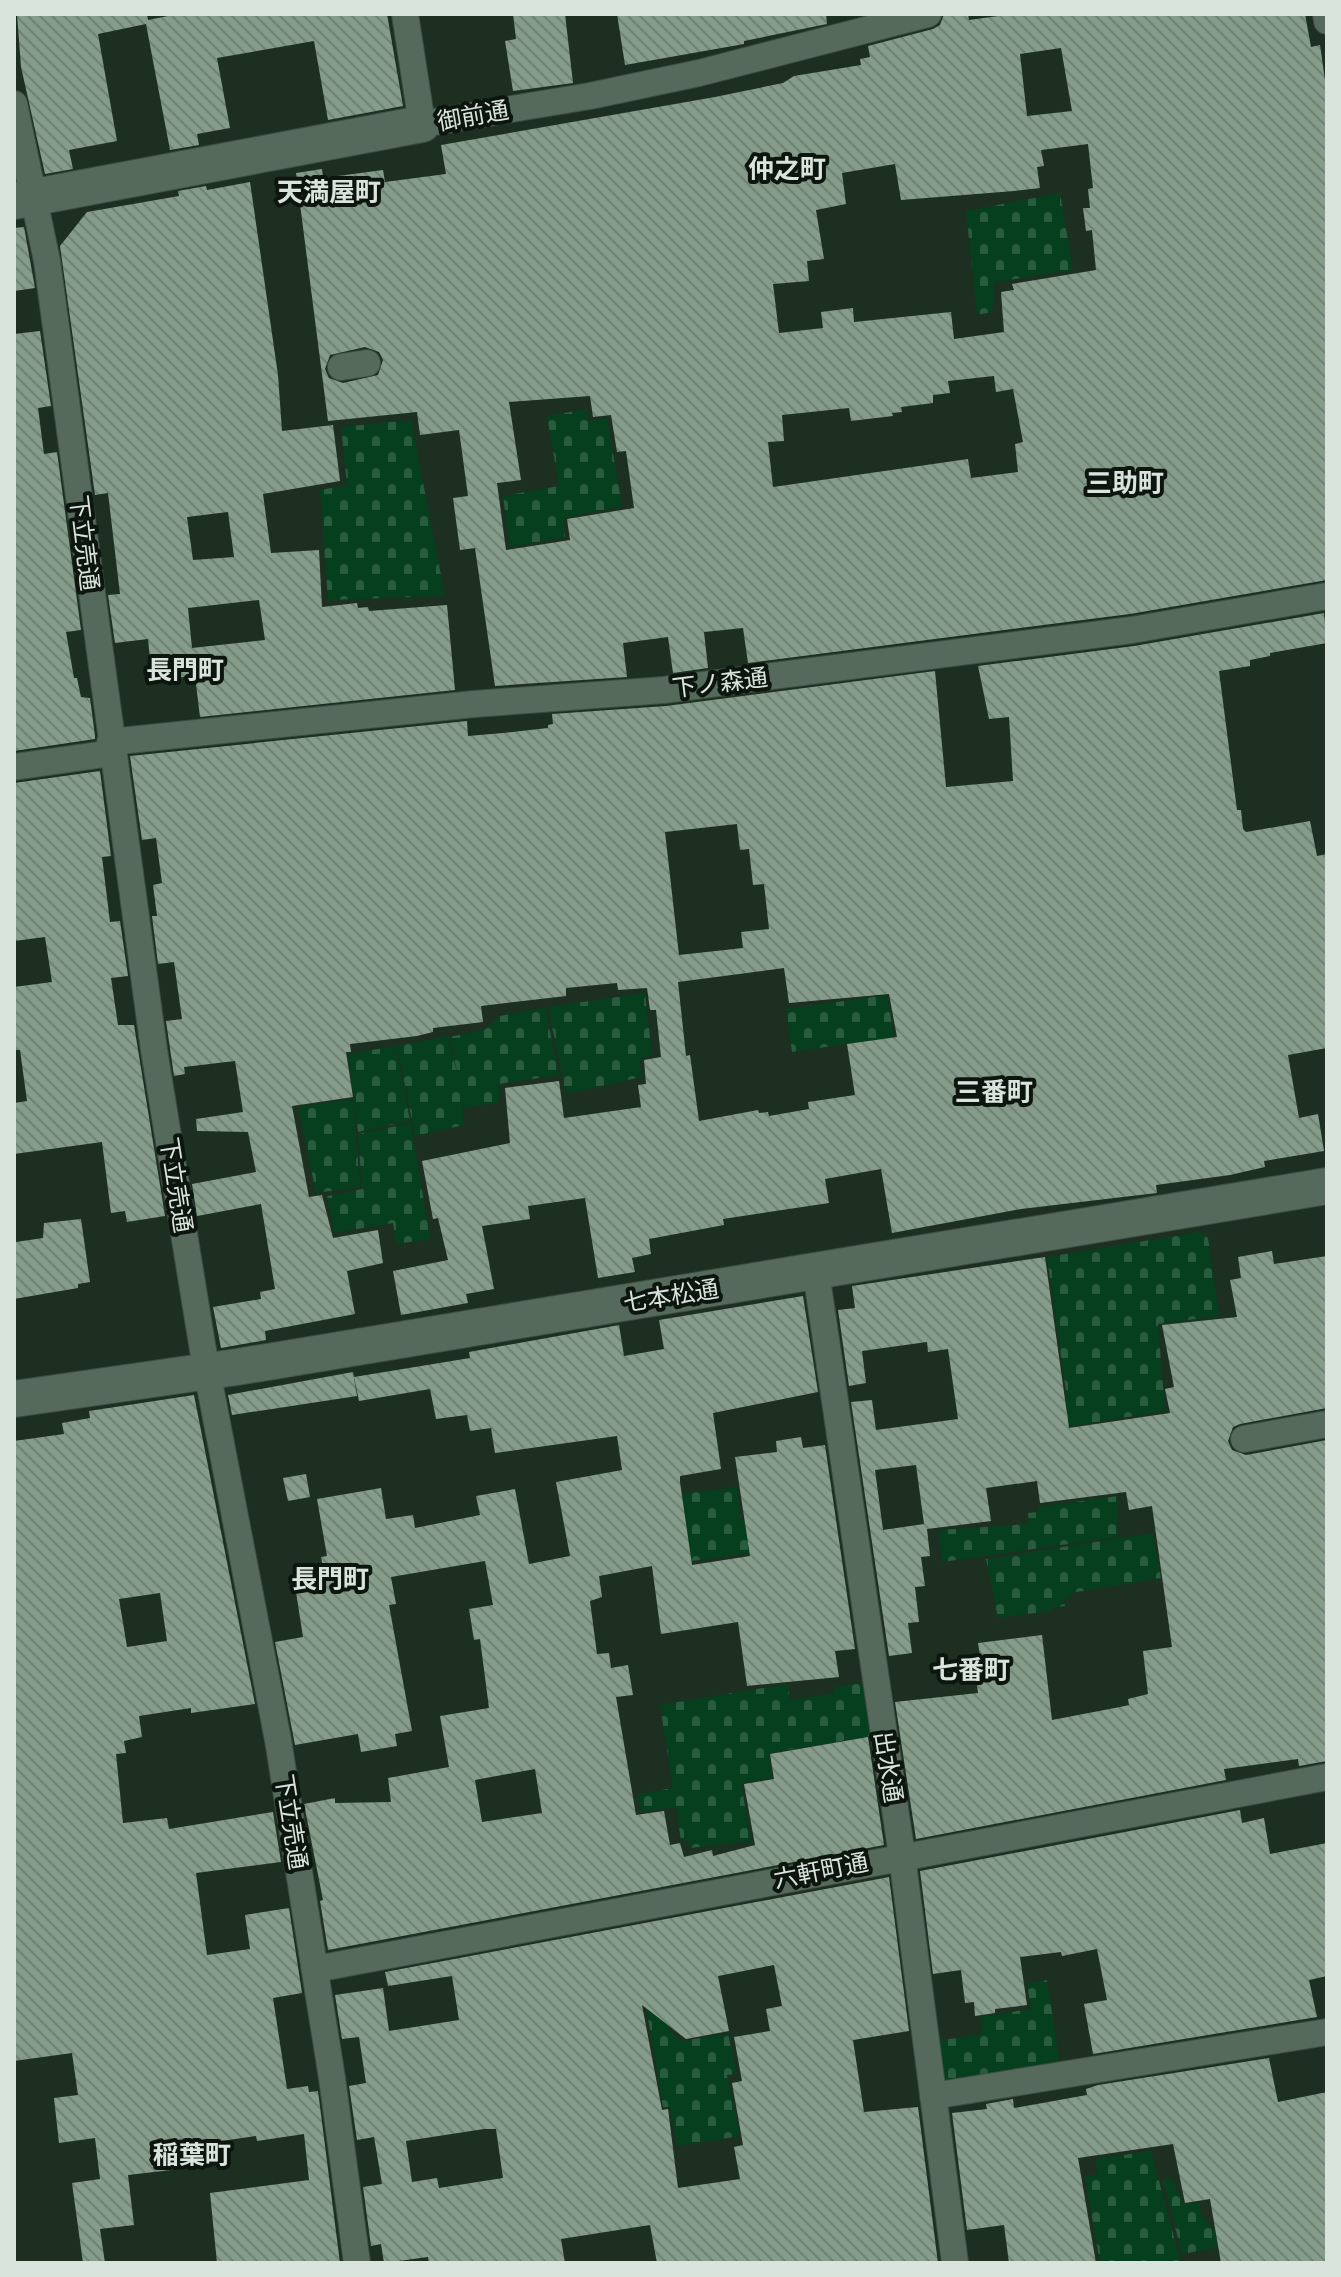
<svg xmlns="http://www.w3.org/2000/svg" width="1341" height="2277" viewBox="0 0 1341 2277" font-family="Poppins,'Noto Sans JP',sans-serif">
<defs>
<pattern id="cemetery-stones" width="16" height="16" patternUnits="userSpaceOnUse" patternTransform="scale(2)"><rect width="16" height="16" fill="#053f1e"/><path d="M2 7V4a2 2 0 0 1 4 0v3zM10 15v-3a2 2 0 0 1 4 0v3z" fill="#295b3e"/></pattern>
<pattern id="building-back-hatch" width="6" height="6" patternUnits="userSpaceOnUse" patternTransform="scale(2)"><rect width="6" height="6" fill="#869c8b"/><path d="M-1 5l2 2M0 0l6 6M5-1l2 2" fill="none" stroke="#718275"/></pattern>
</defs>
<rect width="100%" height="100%" fill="#1c2f21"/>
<g fill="url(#cemetery-stones)">
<path d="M 1060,193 L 1073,270 L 995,282 L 992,312 L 977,315 L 966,211 Z"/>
<path d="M 586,409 L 588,421 L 607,418 L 622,506 L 564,518 L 565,537 L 510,547 L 503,496 L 559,486 L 547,416 Z"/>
<path d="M 411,420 L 445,596 L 328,600 L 320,490 L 347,485 L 341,427 Z"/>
<path d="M 645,993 L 652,1055 L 640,1059 L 641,1077 L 566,1094 L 548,1007 Z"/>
<path d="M 887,995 L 894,1037 L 792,1052 L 786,1009 Z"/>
<path d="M 545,1007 L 559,1075 L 499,1084 L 499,1102 L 464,1108 L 462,1100 L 464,1125 L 415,1136 L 397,1046 L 447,1036 L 459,1079 L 449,1037 L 484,1030 L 500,1016 Z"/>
<path d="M 396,1046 L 410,1121 L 358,1132 L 348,1054 Z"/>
<path d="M 353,1099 L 360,1187 L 316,1193 L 298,1107 Z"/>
<path d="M 411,1123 L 430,1239 L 396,1244 L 393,1223 L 334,1233 L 327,1196 L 362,1189 L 358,1134 Z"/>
<path d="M 1199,1232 L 1208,1238 L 1219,1316 L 1158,1324 L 1165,1411 L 1028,1433 L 1024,1404 L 1067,1398 L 1047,1257 Z"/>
<path d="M 737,1487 L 741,1522 L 752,1521 L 761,1552 L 691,1561 L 682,1494 Z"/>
<path d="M 1118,1496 L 1117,1537 L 942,1562 L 939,1530 L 1029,1524 L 1028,1513 L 1038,1512 L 1037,1507 Z"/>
<path d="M 1153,1533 L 1161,1578 L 1071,1593 L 1071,1597 L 1064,1599 L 1065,1606 L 1051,1608 L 1051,1611 L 998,1618 L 986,1559 Z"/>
<path d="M 862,1683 L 871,1736 L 769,1753 L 772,1778 L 741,1783 L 751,1841 L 690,1848 L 689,1840 L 681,1841 L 676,1807 L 641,1812 L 637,1794 L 673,1788 L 660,1705 L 787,1684 L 790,1700 L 834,1693 L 834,1687 Z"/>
<path d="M 650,1976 L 670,2031 L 681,2041 L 728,2034 L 737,2074 L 727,2075 L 740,2136 L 677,2146 L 670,2107 L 663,2107 L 641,1977 Z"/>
<path d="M 1047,1980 L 1060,2064 L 943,2082 L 937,2041 L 982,2034 L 980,2017 L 1031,2009 L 1027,1983 Z"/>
<path d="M 1151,2151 L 1181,2263 L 1100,2263 L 1085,2176 L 1098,2174 L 1096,2159 Z"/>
<path d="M 1171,2177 L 1184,2205 L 1199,2203 L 1201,2215 L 1217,2234 L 1286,2235 L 1182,2254 L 1163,2180 Z"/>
</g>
<g fill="url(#building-back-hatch)" fill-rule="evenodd">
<path d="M 17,14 L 147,14 L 148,20 L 178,14 L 387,14 L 403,106 L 328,120 L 314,41 L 217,58 L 230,128 L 197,134 L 199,145 L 170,150 L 146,24 L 98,34 L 117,141 L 69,150 L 73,169 L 45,174 L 21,67 Z"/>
<path d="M 513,14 L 565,14 L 573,83 L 513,91 L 505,41 L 516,39 Z"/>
<path d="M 617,14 L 826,14 L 827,24 L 744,41 L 744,44 L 625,65 Z"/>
<path d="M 944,14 L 968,14 L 969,20 L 1013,14 L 1305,14 L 1311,47 L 1320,45 L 1327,94 L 1327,580 L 1130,614 L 748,663 L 743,628 L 704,632 L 708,668 L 673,673 L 668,637 L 623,643 L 627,677 L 495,686 L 475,548 L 460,550 L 453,498 L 468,496 L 459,430 L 420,435 L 417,412 L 328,421 L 296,173 L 322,169 L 323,178 L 383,170 L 385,182 L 446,174 L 441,145 L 715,97 L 783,83 L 794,76 L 861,65 L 860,59 L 870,57 L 868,46 L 933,29 L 940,25 ZM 1061,48 L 1072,111 L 1027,116 L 1020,54 ZM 1088,144 L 1093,188 L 1088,189 L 1090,208 L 1083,208 L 1086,231 L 1092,230 L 1096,270 L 1012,284 L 1014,290 L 1001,292 L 1004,332 L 954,339 L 951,312 L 854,322 L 853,308 L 821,312 L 823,328 L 779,333 L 773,284 L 809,281 L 807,261 L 824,259 L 816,210 L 846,204 L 842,173 L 895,164 L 901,200 L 1014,191 L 1040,188 L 1037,167 L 1044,166 L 1041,150 ZM 365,347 L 379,352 L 383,360 L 378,375 L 343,383 L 329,378 L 325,369 L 330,355 ZM 994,376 L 996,392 L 1013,389 L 1023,442 L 1015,444 L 1018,472 L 971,478 L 968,459 L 773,487 L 768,442 L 784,441 L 782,415 L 849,408 L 851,421 L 893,416 L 892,413 L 902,412 L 901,407 L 933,403 L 933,395 L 950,393 L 948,381 ZM 590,396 L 593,417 L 611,415 L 617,452 L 626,451 L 634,508 L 567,519 L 570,540 L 506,550 L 497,483 L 521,480 L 509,402 Z"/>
<path d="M 250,182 L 278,375 L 282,431 L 333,425 L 340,481 L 263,494 L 271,553 L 319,550 L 322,607 L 357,603 L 358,608 L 368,607 L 369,611 L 447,605 L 455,690 L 200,717 L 195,676 L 152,680 L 148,639 L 115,643 L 108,595 L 120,594 L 108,493 L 95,495 L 60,246 L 87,212 L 179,196 L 178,191 L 206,186 L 207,190 ZM 228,512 L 234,557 L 193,560 L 187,517 ZM 259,600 L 265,640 L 192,648 L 188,608 Z"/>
<path d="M 24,227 L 35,288 L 14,291 L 14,228 Z"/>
<path d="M 40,331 L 51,406 L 38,408 L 44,454 L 57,452 L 81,630 L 66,632 L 74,678 L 77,678 L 81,697 L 90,698 L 95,736 L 95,739 L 14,751 L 14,334 Z"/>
<path d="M 1324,613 L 1327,643 L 1270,653 L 1270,656 L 1250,660 L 1250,666 L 1219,671 L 1237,810 L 1241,810 L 1243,829 L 1246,832 L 1310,821 L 1317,856 L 1327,854 L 1327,1048 L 1288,1055 L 1299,1118 L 1318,1114 L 1324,1151 L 1264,1161 L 1265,1167 L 1230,1175 L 1156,1185 L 1157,1193 L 1021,1209 L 892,1233 L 881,1169 L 825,1179 L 829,1203 L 723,1219 L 724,1225 L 649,1239 L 651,1254 L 632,1258 L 635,1272 L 598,1278 L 585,1198 L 528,1206 L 530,1219 L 482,1226 L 494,1289 L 466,1294 L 468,1303 L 401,1315 L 393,1271 L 448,1260 L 438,1218 L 433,1219 L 422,1161 L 510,1143 L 505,1088 L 559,1081 L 564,1118 L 641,1107 L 638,1085 L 646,1084 L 644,1060 L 661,1057 L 656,1010 L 650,1010 L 647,988 L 618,990 L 617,983 L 566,988 L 566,996 L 481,1006 L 483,1022 L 433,1028 L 433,1032 L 417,1036 L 350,1044 L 351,1052 L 346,1052 L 353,1097 L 292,1106 L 309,1197 L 322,1195 L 333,1238 L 378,1230 L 383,1263 L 347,1271 L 355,1314 L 265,1331 L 266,1340 L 221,1348 L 213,1307 L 261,1299 L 260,1292 L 275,1289 L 261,1204 L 197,1216 L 192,1184 L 256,1172 L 248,1132 L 197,1131 L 196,1119 L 243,1112 L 235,1061 L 184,1067 L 185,1074 L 174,1076 L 166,1021 L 182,1019 L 174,962 L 158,964 L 152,916 L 157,916 L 153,885 L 162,883 L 156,838 L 142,840 L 130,756 L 467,721 L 468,736 L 503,733 L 548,728 L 548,725 L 553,724 L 552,714 L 666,706 L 935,671 L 946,787 L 1013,781 L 1009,717 L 989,719 L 978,666 L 1134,646 ZM 737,824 L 740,850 L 749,849 L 753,885 L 764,884 L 769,929 L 741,932 L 743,948 L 679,955 L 665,832 ZM 784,968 L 789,1003 L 889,994 L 897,1037 L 847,1044 L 855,1095 L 808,1102 L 809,1109 L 769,1116 L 768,1112 L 759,1113 L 758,1110 L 699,1121 L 690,1055 L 686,1056 L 678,982 Z"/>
<path d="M 100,771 L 111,856 L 102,857 L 110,922 L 120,921 L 128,976 L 111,978 L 118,1025 L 134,1025 L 165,1216 L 127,1222 L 125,1211 L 111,1213 L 102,1142 L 14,1154 L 14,1103 L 27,1101 L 20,1050 L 14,1050 L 14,987 L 52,982 L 45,937 L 14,941 L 14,783 Z"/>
<path d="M 81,1219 L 90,1282 L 78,1284 L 78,1288 L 14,1299 L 16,1242 L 43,1238 L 44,1223 Z"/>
<path d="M 1272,1251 L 1274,1264 L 1327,1256 L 1327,1408 L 1240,1424 L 1233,1427 L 1228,1441 L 1232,1450 L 1246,1455 L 1327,1440 L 1327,1761 L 1299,1766 L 1298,1759 L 1224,1769 L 1226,1780 L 916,1839 L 895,1702 L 978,1693 L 974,1662 L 981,1661 L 978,1643 L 1042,1635 L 1052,1720 L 1120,1707 L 1129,1705 L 1128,1699 L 1148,1694 L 1143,1651 L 1172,1647 L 1152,1506 L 1129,1510 L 1126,1492 L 1040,1503 L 1037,1481 L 986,1488 L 991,1521 L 927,1529 L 930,1556 L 921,1557 L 925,1586 L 915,1587 L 919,1622 L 908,1623 L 912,1653 L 889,1656 L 851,1402 L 872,1400 L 876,1430 L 958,1419 L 948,1349 L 928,1352 L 927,1342 L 862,1351 L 866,1383 L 849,1386 L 838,1310 L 855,1308 L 852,1286 L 1045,1257 L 1069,1428 L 1170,1413 L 1165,1389 L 1174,1387 L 1162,1325 L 1237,1317 L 1230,1280 L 1241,1278 L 1238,1257 ZM 916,1465 L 924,1524 L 883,1530 L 875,1470 Z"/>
<path d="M 803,1296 L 818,1392 L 713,1413 L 721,1469 L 680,1476 L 680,1482 L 692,1565 L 750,1556 L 735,1457 L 777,1452 L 776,1441 L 801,1437 L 803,1448 L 825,1445 L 855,1649 L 835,1651 L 839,1677 L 747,1686 L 738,1622 L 661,1634 L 652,1566 L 599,1576 L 602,1597 L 590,1601 L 597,1654 L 609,1653 L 611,1668 L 628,1665 L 633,1695 L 616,1697 L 636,1815 L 664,1811 L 670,1845 L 680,1843 L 684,1857 L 712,1850 L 713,1856 L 755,1845 L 744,1784 L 774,1779 L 770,1754 L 868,1737 L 884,1845 L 328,1950 L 320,1901 L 323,1900 L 304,1804 L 335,1798 L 335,1803 L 391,1802 L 388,1778 L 449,1767 L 440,1716 L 489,1708 L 480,1639 L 474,1640 L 469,1609 L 493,1605 L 485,1561 L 391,1577 L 396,1604 L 389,1605 L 412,1731 L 395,1734 L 397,1746 L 361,1752 L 358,1734 L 295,1745 L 275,1642 L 303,1637 L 294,1579 L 324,1573 L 321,1557 L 327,1556 L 317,1499 L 381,1488 L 386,1519 L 413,1515 L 415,1528 L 480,1515 L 476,1496 L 515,1489 L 529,1564 L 570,1556 L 556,1482 L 622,1470 L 617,1436 L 495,1453 L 491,1428 L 470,1431 L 467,1415 L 436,1419 L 430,1389 L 359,1401 L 354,1377 L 470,1358 L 469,1352 L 619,1325 L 624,1356 L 664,1349 L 659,1320 ZM 535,1769 L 542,1813 L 482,1822 L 475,1780 Z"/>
<path d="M 353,1372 L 357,1396 L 232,1415 L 228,1395 Z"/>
<path d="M 194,1395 L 255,1704 L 191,1713 L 191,1708 L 139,1716 L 142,1737 L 124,1741 L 126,1753 L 116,1754 L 123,1823 L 167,1818 L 169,1829 L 273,1812 L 281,1862 L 196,1873 L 207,1955 L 250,1949 L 245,1915 L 289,1908 L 302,1993 L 273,1998 L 287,2089 L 308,2086 L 309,2092 L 318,2091 L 340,2263 L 217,2263 L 210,2193 L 309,2180 L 304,2134 L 257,2141 L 256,2136 L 194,2145 L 197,2167 L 128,2175 L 134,2225 L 100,2229 L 105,2263 L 83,2263 L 72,2183 L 100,2179 L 95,2138 L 59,2143 L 54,2098 L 78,2095 L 72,2053 L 14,2061 L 14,1441 L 64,1434 L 62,1423 L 90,1418 L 89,1411 ZM 160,1593 L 167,1641 L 127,1647 L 119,1599 Z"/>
<path d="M 306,1474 L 310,1497 L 288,1501 L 283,1478 Z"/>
<path d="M 1240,1810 L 1242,1823 L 1264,1818 L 1270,1854 L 1327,1843 L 1327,1976 L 1309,1980 L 1317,2017 L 1093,2054 L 1084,2004 L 1107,2000 L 1097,1949 L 1062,1956 L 1061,1952 L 1020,1957 L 1027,2005 L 995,2009 L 995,2013 L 975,2016 L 974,2002 L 965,2003 L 961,1970 L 933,1974 L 920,1871 Z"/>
<path d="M 889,1877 L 909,2031 L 853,2040 L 864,2112 L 918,2107 L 938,2263 L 657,2263 L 650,2225 L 561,2239 L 565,2263 L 429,2263 L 428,2257 L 384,2263 L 381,2244 L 371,2246 L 363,2187 L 382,2184 L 374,2137 L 357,2140 L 349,2086 L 366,2083 L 359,2037 L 342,2039 L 335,1995 L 383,1988 L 389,2031 L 459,2020 L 452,1976 L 388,1986 L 385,1972 ZM 774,1965 L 782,2006 L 766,2009 L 770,2031 L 734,2037 L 742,2081 L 732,2083 L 743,2145 L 734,2147 L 740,2179 L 678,2188 L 668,2109 L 662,2110 L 642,2005 L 686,2039 L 729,2031 L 718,1976 ZM 484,2129 L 496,2129 L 503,2178 L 439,2188 L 437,2178 L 412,2182 L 406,2141 Z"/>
<path d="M 1269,2058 L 1278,2102 L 1327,2092 L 1327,2263 L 1221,2263 L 1210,2199 L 1185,2203 L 1173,2144 L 1078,2158 L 1096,2263 L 1009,2263 L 1004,2225 L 967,2230 L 952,2113 L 987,2109 L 986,2104 L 1013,2099 L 1014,2108 L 1087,2095 L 1086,2089 L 1098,2085 Z"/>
</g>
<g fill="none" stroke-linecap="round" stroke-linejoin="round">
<g stroke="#3c4d41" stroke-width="28">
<g id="street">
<path d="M 405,14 L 422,124 L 590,96 L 699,73 L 928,14"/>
<path d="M 1326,14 L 1327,21"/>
<path d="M 14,104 L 47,261 L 154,1050 L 203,1350 L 278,1740 L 332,2078 L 357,2263"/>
<path d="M 341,367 L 367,363"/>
<path d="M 110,742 L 474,704 L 664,690 L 1132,630 L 1327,596"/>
<path d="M 14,767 L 112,753"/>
<path d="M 816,1272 L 902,1856 L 955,2263"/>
<path d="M 1244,1439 L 1327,1424"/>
<path d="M 316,1969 L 1327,1777"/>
<path d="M 933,2096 L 1327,2032"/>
</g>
</g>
<g stroke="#3c4d41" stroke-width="38">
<g id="secondary">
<path d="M 14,201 L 422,124"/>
<path d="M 14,1399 L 237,1367 L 1327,1186"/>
</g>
</g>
<use href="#street" stroke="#566a5b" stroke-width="26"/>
<use href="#secondary" stroke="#566a5b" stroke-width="36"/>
</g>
<g text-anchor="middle" stroke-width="8" stroke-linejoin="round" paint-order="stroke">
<g font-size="24" fill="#d9e5dc" stroke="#0c150e">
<text transform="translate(473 116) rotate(-10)" y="8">御前通</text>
<text transform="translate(84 543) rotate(83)" y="8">下立売通</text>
<text transform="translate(720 683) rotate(-7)" y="8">下ノ森通</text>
<text transform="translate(176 1185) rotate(81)" y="8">下立売通</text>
<text transform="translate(671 1296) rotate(-9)" y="8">七本松通</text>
<text transform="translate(888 1767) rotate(81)" y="8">出水通</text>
<text transform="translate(291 1822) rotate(81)" y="8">下立売通</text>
<text transform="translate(821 1871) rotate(-11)" y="8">六軒町通</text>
</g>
<g font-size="26" font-weight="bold" fill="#d9e5dc" stroke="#0c150e">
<text x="787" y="178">仲之町</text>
<text x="329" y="201">天満屋町</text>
<text x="1125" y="492">三助町</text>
<text x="185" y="679">長門町</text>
<text x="994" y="1101">三番町</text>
<text x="330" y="1588">長門町</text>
<text x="971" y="1679">七番町</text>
<text x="192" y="2164">稲葉町</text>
</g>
</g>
<rect width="1341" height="2277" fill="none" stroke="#d9e5dc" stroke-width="32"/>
</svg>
